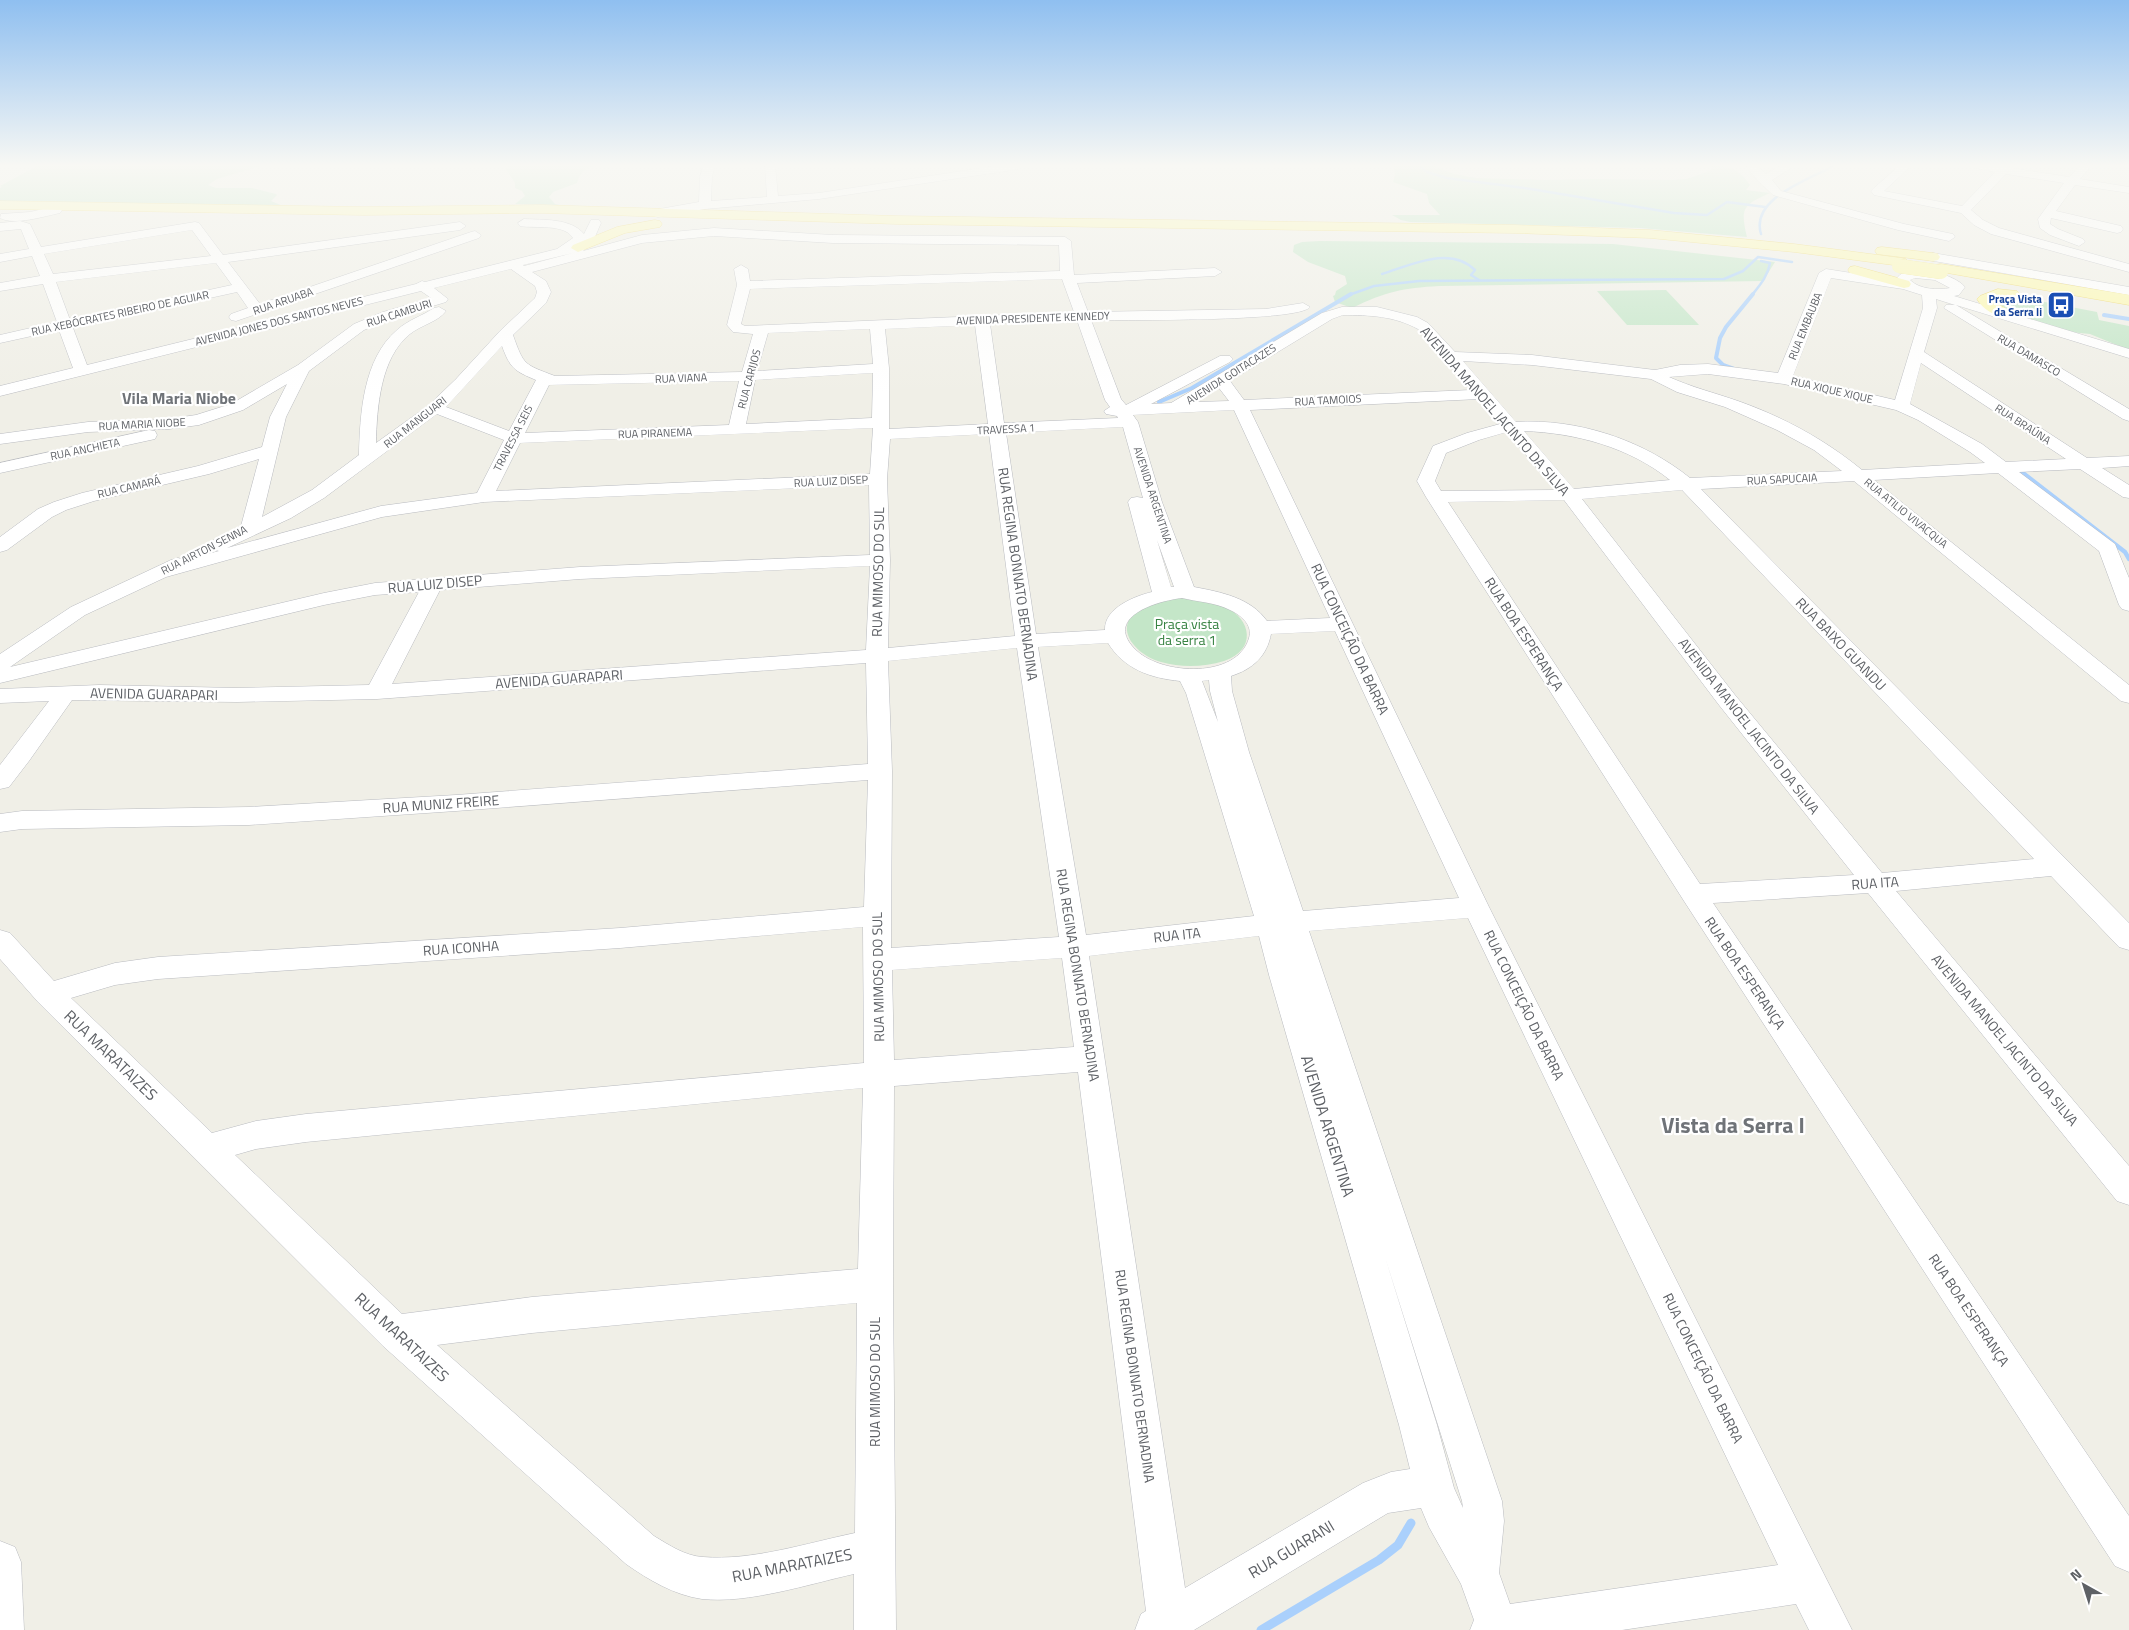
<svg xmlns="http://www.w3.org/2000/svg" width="2129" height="1630" viewBox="0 0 2129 1630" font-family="'Titillium Web',sans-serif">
<rect width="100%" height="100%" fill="#f0efe7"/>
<g fill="#c4e6c8">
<path d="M 37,166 L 261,166 L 217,179 L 208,185 L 216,188 L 252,188 L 276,194 L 277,195 L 271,201 L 283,206 L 0,202 L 0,188 L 2,187 L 0,186 Z"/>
<path d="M 509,166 L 595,166 C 583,169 581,172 577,183 L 553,192 L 549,197 L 555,204 L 560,205 L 515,204 L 525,196 L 522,191 L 515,188 L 515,183 L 506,169 Z"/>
<path d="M 1393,166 L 1434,166 L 1454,174 L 1476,178 L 1546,180 L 1595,179 L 1672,180 L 1686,179 L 1710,171 L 1712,166 C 1731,166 1739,169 1750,185 L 1746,190 L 1770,193 C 1743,205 1740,208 1747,237 L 1640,228 L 1410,222 L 1401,220 L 1392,215 L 1440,215 L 1429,203 L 1427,194 L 1393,182 L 1395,175 Z"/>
<path d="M 1320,241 L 1613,244 L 1775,262 L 1763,281 L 1439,286 C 1403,288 1385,292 1352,308 L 1335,302 L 1333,296 L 1335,295 L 1336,291 L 1347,284 L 1345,276 L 1308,262 L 1293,252 L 1294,245 L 1302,242 Z"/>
<path d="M 1666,290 L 1699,325 L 1627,325 L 1597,291 Z"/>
<path d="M 2013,296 L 2097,312 L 2099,320 L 2129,326 L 2129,350 L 2090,334 L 2070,332 L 2015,314 L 1997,306 L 1994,303 L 1995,299 Z"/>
<path d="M 1176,598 C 1192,598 1209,599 1224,606 C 1252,619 1257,650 1224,661 C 1204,667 1182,668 1161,662 C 1138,656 1110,628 1140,609 C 1149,603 1165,601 1176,598 Z"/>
</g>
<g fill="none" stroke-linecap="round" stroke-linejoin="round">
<g stroke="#aad0fc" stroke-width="2.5">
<path d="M 1420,166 L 1427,172 L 1447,178 L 1531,189 L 1674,213 L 1707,215 L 1727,202 L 1765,207"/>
<path d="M 1761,234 C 1750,198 1809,180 1833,166"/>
<path d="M 1382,274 C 1411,265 1450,245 1475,270 L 1471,275 L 1479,280"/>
<path d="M 1349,295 L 1374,286 L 1419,281 L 1724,279 L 1743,271 L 1758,257 L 1792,262"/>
<path d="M 1752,295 C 1760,285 1768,276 1770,263 L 1761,261"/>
</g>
<g stroke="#aad0fc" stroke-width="4">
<path d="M 2104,315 L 2129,319"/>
<path d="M 1734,369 L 1723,365 L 1716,358 L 1720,338 L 1726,327 L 1753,294"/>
<path d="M 1159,402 L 1192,388 L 1351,294"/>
</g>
<path stroke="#aad0fc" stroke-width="4.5" d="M 2019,470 L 2125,552 L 2129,559"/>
<path stroke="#aad0fc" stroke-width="9" d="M 1261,1630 L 1379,1560 L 1398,1545 L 1411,1523"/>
<g stroke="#b9bbc0" stroke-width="1">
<g id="minor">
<path d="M 704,166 L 715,166 L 712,176 L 711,201 L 767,197 L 765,166 L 775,166 L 778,196 L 819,193 L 995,166 L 1024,166 L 1019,169 L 819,199 L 705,209 L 658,217 L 654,216 L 652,213 L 654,210 L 699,202 L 700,176 Z"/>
<path d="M 1747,166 L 1757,166 L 1766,174 L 1780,166 L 1794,166 L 1772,180 L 1781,191 L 1904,224 L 1953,234 L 1955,237 L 1949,241 L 1898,230 L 1773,195 C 1767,189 1748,172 1747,166 Z"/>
<path d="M 1899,166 L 1911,166 L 1884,191 L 1962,206 L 1995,172 L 1975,168 L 1974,166 L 2012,166 L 2011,168 L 2069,177 L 2080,166 L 2091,166 L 2080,179 L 2129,187 L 2129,193 L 2075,185 L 2056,211 L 2121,226 L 2123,229 L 2121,232 L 2117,233 L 2051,218 L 2050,224 L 2058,229 L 2083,239 L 2085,242 L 2079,246 L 2050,235 L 2040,228 L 2038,219 L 2064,183 L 2006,174 L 1971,210 L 1983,220 L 1999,228 L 2129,264 L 2129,272 L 1991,234 L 1974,225 L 1961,213 L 1874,195 L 1871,191 L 1873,189 Z"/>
<path d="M 56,206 L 62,210 L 60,213 C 45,216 14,226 0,218 L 1,214 L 30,212 Z"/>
<path d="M 524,219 C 543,220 571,218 584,234 L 591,220 L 599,220 L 601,223 L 594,239 L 583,251 L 642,235 L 714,228 L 833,235 L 1065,237 L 1071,241 L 1074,275 L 1215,268 L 1222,272 L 1215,276 L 1077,283 L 1088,312 L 1266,309 L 1303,303 L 1310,307 C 1299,322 1120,320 1091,320 L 1121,399 L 1126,405 L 1220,356 L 1230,356 L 1233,359 L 1230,362 L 1151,404 L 1171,403 L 1322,313 L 1342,307 L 1377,307 L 1417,317 L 1428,323 L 1455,352 L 1532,355 L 1655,370 L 1680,365 L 1708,364 L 1778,373 L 1819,273 L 1826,269 L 1896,280 C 1904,261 1954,273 1965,287 L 1959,295 L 1954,296 L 2129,349 L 2129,358 L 1956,305 L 2129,409 L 2129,421 L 2123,419 L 1944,308 L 1946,305 L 1955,305 L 1936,299 L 1937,308 L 1924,352 L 2087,458 L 2129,456 L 2129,466 L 2102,468 L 2129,485 L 2129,498 L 2123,497 L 2080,469 L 2019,472 L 2115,544 L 2129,578 L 2129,611 L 2122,609 L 2119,605 L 2099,551 L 1998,473 L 1874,480 L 2129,685 L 2129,703 L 2121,701 L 1854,481 L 1701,489 L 2129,923 L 2129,950 L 2119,947 L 2051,876 L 1896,891 L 2129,1166 L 2129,1205 L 2117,1201 L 1868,893 L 1713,903 L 2129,1516 L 2129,1572 L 2115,1566 L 1684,901 L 1426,497 L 1417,481 L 1433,446 L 1467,433 L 1500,424 L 1479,399 L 1250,410 L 1489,907 L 1852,1630 L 1809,1630 L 1796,1604 L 1622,1630 L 1470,1630 L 1474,1620 L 1461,1584 L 1429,1527 L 1421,1508 L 1388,1513 L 1194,1630 L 1135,1630 L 1141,1614 L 1146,1611 L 1078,1072 L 894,1086 L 893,1284 L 896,1630 L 854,1630 L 854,1574 C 809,1584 748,1604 702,1599 C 674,1595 649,1580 626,1564 L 383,1346 L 38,1002 L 0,959 L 0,930 L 10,933 L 54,981 L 115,963 L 158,957 L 620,928 L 864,907 L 868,780 L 456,811 L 249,825 L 22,829 L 0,832 L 0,814 L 22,811 L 249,807 L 456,795 L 868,764 L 866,663 L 377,699 L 237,702 L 72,700 L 29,761 L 9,787 L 0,789 L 0,765 L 49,701 L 0,703 L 0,689 L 99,685 L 237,688 L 369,685 L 419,592 L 375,595 L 324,605 L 0,683 L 0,654 L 71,607 L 171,560 L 178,558 L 185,560 L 219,551 L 212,549 L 209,545 L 212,541 L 241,526 L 259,459 L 209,474 L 94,501 L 66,510 L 52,517 L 7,550 L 0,552 L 0,537 L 38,509 L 54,502 L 82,493 L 198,466 L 262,447 L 270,417 L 287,384 L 243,410 L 199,425 L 169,429 L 88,432 L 0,444 L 0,434 L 88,422 L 169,419 L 196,415 L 231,404 L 298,365 L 354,324 L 383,312 L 431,298 L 421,291 L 0,396 L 0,386 L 73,368 L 59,330 L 0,343 L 0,335 L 57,322 L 43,284 L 0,291 L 0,283 L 40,276 L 32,256 L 0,262 L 0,254 L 29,249 L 21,229 L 0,231 L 0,223 L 20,221 L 30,224 L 41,247 L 195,222 L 199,223 L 223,255 L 460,222 L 466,226 L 460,230 L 228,262 L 260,304 L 471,232 L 475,231 L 481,235 L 479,238 L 236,321 L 231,320 L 229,317 L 231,314 L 248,308 L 237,292 L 73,328 L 87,365 L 416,284 L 422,281 L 425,282 L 557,249 L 573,238 C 564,223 535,229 520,226 L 518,223 ZM 192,230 L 211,256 L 53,274 L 44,254 ZM 714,236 L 833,243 L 1059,245 L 1060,271 L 750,281 L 748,269 L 741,265 L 734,269 L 737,285 L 727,325 L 733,332 L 753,334 L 742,372 L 555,376 C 524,364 524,366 513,335 L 546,303 L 551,292 L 546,281 L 532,272 L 642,243 ZM 573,253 L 524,266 L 523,265 ZM 216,263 L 232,285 L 70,320 L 56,282 ZM 511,269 L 535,286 L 537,292 L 535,298 L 500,331 L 456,379 L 429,405 L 376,443 C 377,408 380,358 410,334 C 421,325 438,322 446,311 L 439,307 L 434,308 C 422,316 408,320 397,330 C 363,359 360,414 359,455 L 312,490 L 262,517 L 286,417 L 309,371 L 364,330 L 393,318 L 446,302 L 448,299 L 434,288 ZM 1831,278 L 1903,289 L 1922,295 L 1923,308 L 1895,400 L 1793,376 ZM 1915,278 L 1935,280 L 1950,288 C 1938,290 1920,290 1910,280 ZM 1062,279 L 1074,312 L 745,326 L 741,324 L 750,289 ZM 1343,315 C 1370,315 1394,316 1418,329 L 1471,390 L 1244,400 L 1230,381 L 1332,319 ZM 1077,320 L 1105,400 L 1110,407 L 1104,411 L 1106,414 L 1117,416 L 1118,418 L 1004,423 L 990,324 ZM 975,325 L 988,424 L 889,429 L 889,368 L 885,329 ZM 870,329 L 873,364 L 757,371 L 768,333 ZM 502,346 C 510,368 514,371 536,380 L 509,431 L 446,407 ZM 1463,361 L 1532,365 L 1651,379 L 1677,392 L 1725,407 L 1777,430 L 1814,450 L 1842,471 L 1690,478 C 1643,440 1577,418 1516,422 ZM 1921,363 L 2066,459 L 2006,462 L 1982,444 L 1910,404 ZM 873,373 L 872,418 L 746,424 L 755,380 ZM 1708,374 L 1784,384 L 1896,410 L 1918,420 L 1970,452 L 1985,463 L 1862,470 C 1824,439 1783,417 1738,401 C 1715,393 1691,387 1669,377 ZM 739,381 L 729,425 L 525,433 L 549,385 ZM 1219,388 L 1229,401 L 1196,402 ZM 1234,410 L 1330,618 L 1267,621 C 1251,598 1221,592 1194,587 L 1162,502 L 1138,422 L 1133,415 ZM 437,414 L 504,440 L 477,493 L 381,506 L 227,548 L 291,518 L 324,498 ZM 1123,427 L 1143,498 L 1137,497 L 1131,498 L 1128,502 L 1152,592 C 1135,596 1104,608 1105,630 L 1036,634 L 1006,433 ZM 873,428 L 870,474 L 496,491 L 520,443 ZM 1524,431 C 1576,433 1629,447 1670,480 L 1574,489 ZM 1507,432 L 1555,490 L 1441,491 L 1435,481 L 1446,453 L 1479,440 ZM 989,434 L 1015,636 L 888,648 L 890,560 L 887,479 L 890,439 ZM 869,485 L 870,555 L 580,567 L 375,583 L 324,593 L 10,667 L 85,615 L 166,577 L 382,517 L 484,502 ZM 1682,490 L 2034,859 L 1882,873 L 1735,695 L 1582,499 ZM 1564,500 L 1719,705 L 1854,875 L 1700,884 L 1448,502 ZM 1157,540 L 1174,587 L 1171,587 ZM 870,566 L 866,650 L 392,684 L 440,590 L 580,579 ZM 1182,598 C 1198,602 1214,602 1230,610 C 1241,615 1253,625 1249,638 C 1237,679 1163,675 1137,651 C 1101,618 1156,601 1182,598 ZM 1335,631 L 1459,898 L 1303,911 L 1249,752 L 1232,691 L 1231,676 C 1253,669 1267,656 1271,634 ZM 1108,643 C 1124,669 1150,678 1180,681 L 1186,693 L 1254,916 L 1086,935 L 1038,647 ZM 1017,648 L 1059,937 L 891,948 L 892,771 L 888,661 ZM 1209,680 L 1210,691 L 1218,722 L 1202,681 ZM 1468,918 L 1778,1565 L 1510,1604 L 1499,1573 L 1504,1521 L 1502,1501 L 1309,931 ZM 863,927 L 864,1063 L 306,1114 L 256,1121 L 212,1133 L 71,998 L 115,985 L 158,979 L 620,948 ZM 1259,936 L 1269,975 L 1399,1425 L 1410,1469 L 1391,1472 L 1363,1483 L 1185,1588 L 1089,956 ZM 1062,958 L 1074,1047 L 894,1060 L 892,970 ZM 863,1088 L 858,1269 L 532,1297 L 402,1314 L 235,1155 L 256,1149 L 306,1142 ZM 1385,1257 L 1462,1501 L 1463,1508 L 1454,1488 L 1437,1425 ZM 857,1303 L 855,1533 C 807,1543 752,1561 703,1557 C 685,1556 669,1545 654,1536 L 437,1345 L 532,1333 Z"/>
<path d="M 1933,253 L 2129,287 L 2129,295 L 1928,260 L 1927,257 Z"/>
<path d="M 149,430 L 155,431 L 157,435 L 155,439 L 0,473 L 0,463 Z"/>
<path d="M 0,1541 L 15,1547 L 21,1562 L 24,1630 L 0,1630 Z"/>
</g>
</g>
<g stroke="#edd562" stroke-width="1">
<g id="major">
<path d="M 0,201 L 364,207 L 542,205 L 897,216 L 1514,225 L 1650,230 L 1794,244 L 1901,258 L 1906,259 L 1908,262 L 1906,265 L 1901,266 L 1794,252 L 1650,238 L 1514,233 L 897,224 L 542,213 L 364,215 L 0,209 Z"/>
<path d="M 655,220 L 660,221 L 662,224 L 660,227 L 625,233 L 578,252 L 571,248 L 573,245 L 617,227 Z"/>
<path d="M 1882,247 L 1933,253 L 1938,254 L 1940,257 L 1938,260 L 1933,261 L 1877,254 L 1875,251 L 1877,248 Z"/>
<path d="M 1941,264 L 2129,295 L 2129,305 L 1936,271 L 1934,268 L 1936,265 Z"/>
<path d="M 1855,266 L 1909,281 L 1911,284 L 1909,287 L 1904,288 L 1850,273 L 1848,270 L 1850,267 Z"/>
<path d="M 1998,289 L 2017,291 L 2020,294 L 2017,297 L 1994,301 L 2012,313 L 2009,316 C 1998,319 1983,310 1977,299 L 1980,296 Z"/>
</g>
</g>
<use href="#minor" fill="#fff" fill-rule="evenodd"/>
<use href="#major" fill="#fcf8af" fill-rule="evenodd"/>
<g stroke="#edd562" stroke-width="14" stroke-linecap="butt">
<path id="major-bridge" d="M 1899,266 L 1941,272"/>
</g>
<use href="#major-bridge" stroke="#fcf8af" stroke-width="14"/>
</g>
<linearGradient id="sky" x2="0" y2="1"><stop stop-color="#8fbff0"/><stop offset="0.42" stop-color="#f8f8f4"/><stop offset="1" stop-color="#f8f8f4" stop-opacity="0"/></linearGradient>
<rect width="2129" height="394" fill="url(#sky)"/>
<defs>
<g id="bus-square" transform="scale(1.4375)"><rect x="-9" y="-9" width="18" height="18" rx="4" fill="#1a4fb4" stroke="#fff"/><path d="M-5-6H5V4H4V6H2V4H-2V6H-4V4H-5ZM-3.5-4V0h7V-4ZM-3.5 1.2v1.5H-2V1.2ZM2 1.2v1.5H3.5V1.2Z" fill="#fff"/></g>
</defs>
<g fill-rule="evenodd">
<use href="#bus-square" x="2061" y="305"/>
</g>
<g text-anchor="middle" stroke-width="4.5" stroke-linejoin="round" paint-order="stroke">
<g font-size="11" font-weight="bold" fill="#164399" stroke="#fff" text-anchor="end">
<text x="2042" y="303">Praça Vista<tspan x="2042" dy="13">da Serra Ii</tspan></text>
</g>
<g font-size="11" fill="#5e6166" stroke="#fff">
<text transform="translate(283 301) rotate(-19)" y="4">RUA ARUABA</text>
<text transform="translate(120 313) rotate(-12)" y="4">RUA XEBÓCRATES RIBEIRO DE AGUIAR</text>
<text transform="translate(399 313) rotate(-18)" y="4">RUA CAMBURI</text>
<text transform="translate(1033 318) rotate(-2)" y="4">AVENIDA PRESIDENTE KENNEDY</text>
<text transform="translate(279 321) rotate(-14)" y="4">AVENIDA JONES DOS SANTOS NEVES</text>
<text transform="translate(1805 326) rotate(-68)" y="4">RUA EMBAUBA</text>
<text transform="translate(2029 355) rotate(31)" y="4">RUA DAMASCO</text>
<text transform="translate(1231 374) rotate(-32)" y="4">AVENIDA GOITACAZES</text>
<text transform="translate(681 378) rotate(-2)" y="4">RUA VIANA</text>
<text transform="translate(749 379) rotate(-75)" y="4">RUA CARIJOS</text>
<text transform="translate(1832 390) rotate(13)" y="4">RUA XIQUE XIQUE</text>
<text transform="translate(1328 400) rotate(-3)" y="4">RUA TAMOIOS</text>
<text transform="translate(415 422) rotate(-38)" y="4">RUA MANGUARI</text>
<text transform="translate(142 424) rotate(-3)" y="4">RUA MARIA NIOBE</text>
<text transform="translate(2023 424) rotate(33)" y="4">RUA BRAÚNA</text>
<text transform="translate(1006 429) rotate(-3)" y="4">TRAVESSA 1</text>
<text transform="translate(655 433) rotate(-2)" y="4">RUA PIRANEMA</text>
<text transform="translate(513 438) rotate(-63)" y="4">TRAVESSA SEIS</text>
<text transform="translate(85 449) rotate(-12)" y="4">RUA ANCHIETA</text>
<text transform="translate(1782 479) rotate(-3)" y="4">RUA SAPUCAIA</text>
<text transform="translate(831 481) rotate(-3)" y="4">RUA LUIZ DISEP</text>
<text transform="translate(129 487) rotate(-13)" y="4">RUA CAMARÁ</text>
<text transform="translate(1153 495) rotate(72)" y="4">AVENIDA ARGENTINA</text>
<text transform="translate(1906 513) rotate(39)" y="4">RUA ATILIO VIVACQUA</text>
<text transform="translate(204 550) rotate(-27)" y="4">RUA AIRTON SENNA</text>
</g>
<g font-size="14" fill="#5e6166" stroke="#fff">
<text transform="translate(1495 411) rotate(49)" y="5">AVENIDA MANOEL JACINTO DA SILVA</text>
<text transform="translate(878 572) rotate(-89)" y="5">RUA MIMOSO DO SUL</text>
<text transform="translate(1018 574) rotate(82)" y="5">RUA REGINA BONNATO BERNADINA</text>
<text transform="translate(435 584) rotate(-5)" y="5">RUA LUIZ DISEP</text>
<text transform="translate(1524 634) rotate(57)" y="5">RUA BOA ESPERANÇA</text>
<text transform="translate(1350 639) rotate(65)" y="5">RUA CONCEIÇÃO DA BARRA</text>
<text transform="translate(1841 644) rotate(46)" y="5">RUA BAIXO GUANDU</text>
<text transform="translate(559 679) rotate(-4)" y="5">AVENIDA GUARAPARI</text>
<text transform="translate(154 694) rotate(1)" y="5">AVENIDA GUARAPARI</text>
<text transform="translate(1749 726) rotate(52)" y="5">AVENIDA MANOEL JACINTO DA SILVA</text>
<text transform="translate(441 804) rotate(-4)" y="5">RUA MUNIZ FREIRE</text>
<text transform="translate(1875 883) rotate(-4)" y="5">RUA ITA</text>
<text transform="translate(1177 935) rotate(-6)" y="5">RUA ITA</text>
<text transform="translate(461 948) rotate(-4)" y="5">RUA ICONHA</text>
<text transform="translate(1745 973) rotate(56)" y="5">RUA BOA ESPERANÇA</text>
<text transform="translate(1078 975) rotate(81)" y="5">RUA REGINA BONNATO BERNADINA</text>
<text transform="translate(878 977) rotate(-91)" y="5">RUA MIMOSO DO SUL</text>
<text transform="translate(1524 1005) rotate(64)" y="5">RUA CONCEIÇÃO DA BARRA</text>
<text transform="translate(2005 1040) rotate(50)" y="5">AVENIDA MANOEL JACINTO DA SILVA</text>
<text transform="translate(1969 1310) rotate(56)" y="5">RUA BOA ESPERANÇA</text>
<text transform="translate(1703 1368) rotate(64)" y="5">RUA CONCEIÇÃO DA BARRA</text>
<text transform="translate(1135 1376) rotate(82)" y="5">RUA REGINA BONNATO BERNADINA</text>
<text transform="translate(875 1382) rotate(-90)" y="5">RUA MIMOSO DO SUL</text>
</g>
<g font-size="14" fill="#388343" stroke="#fff">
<text x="1187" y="629">Praça vista<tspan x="1187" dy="16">da serra 1</tspan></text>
</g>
<g font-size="16" font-weight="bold" fill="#6f7378" stroke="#fff">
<text x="179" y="404">Vila Maria Niobe</text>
</g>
<g font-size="16" fill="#5e6166" stroke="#fff">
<text transform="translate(111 1055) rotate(44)" y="6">RUA MARATAIZES</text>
<text transform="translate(1328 1126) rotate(73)" y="6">AVENIDA ARGENTINA</text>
<text transform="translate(402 1337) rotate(43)" y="6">RUA MARATAIZES</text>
<text transform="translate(1291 1549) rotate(-31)" y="6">RUA GUARANI</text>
<text transform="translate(792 1565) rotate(-11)" y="6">RUA MARATAIZES</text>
</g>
<g font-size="22" font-weight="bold" fill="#6f7378" stroke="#fff">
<text x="1733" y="1133">Vista da Serra I</text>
</g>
</g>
<g transform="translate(2084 1585) rotate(321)" stroke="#ffffff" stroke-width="4" paint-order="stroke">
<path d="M0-4L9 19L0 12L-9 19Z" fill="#5e6166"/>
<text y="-8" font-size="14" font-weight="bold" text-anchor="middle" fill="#5e6166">N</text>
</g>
</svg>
